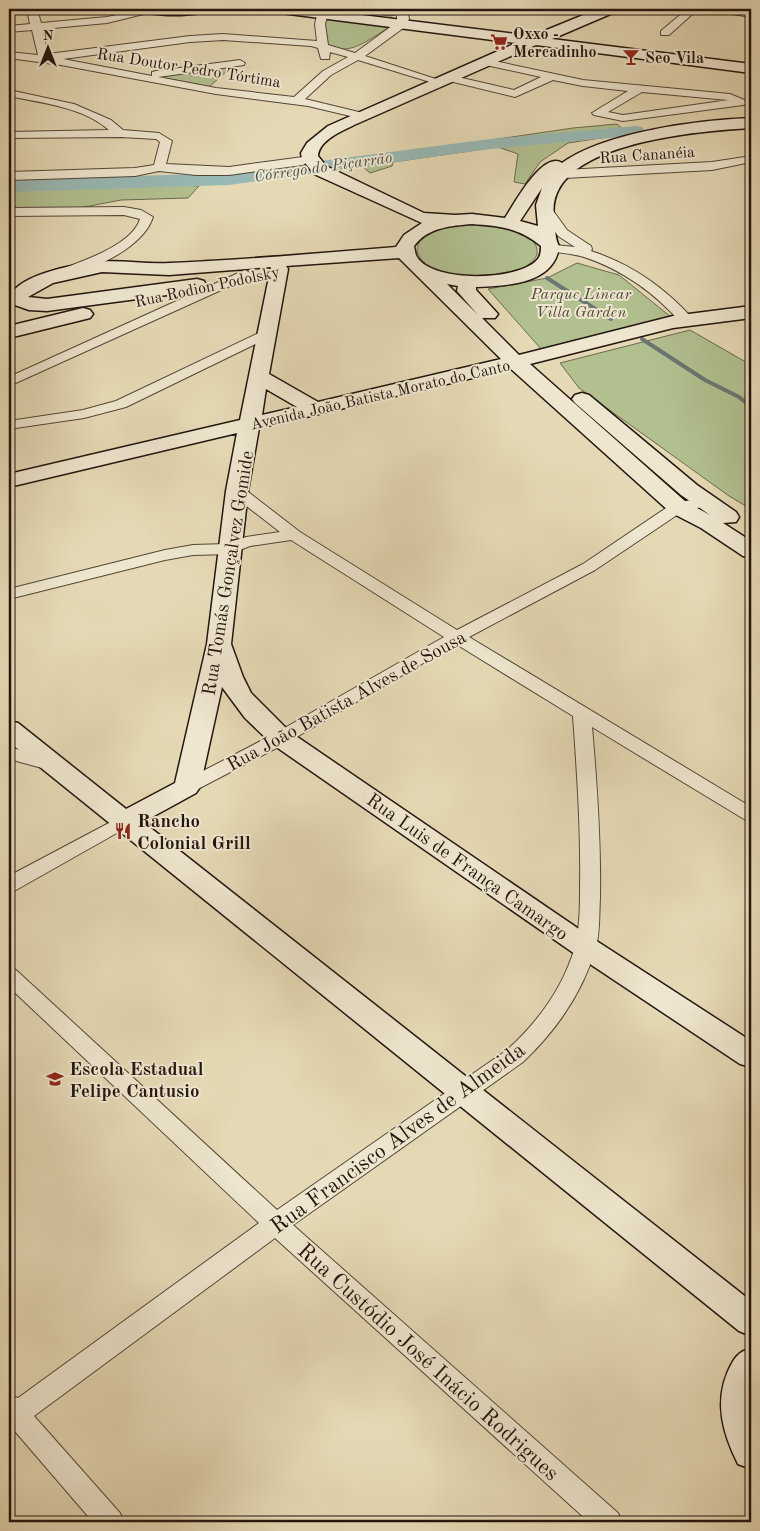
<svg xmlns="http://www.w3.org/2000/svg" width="760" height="1531" viewBox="0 0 760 1531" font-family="'Old Standard TT',serif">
<rect width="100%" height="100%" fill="#e5d9b5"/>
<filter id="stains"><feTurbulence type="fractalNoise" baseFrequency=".004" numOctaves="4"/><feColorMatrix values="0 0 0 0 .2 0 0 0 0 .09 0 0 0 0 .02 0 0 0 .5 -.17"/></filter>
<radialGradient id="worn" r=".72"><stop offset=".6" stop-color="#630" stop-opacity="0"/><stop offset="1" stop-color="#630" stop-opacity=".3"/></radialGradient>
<g fill="#b2c090" stroke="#6b6a50">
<path d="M 346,9 L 394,9 L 395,15 L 391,16 L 342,10 Z"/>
<path d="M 327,18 L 388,26 L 388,28 C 371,38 347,59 326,44 L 324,19 Z"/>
<path d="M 222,66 L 229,69 L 208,88 L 155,78 L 153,75 Z"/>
<path d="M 617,124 L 628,134 L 568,143 L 540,162 L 525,184 L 514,182 L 518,154 L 498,147 L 393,162 L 392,166 L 370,173 L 355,160 L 573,128 Z"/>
<path d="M 9,180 L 74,180 L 199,186 L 188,198 L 121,200 L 79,208 L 9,209 Z"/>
<path d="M 474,224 C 489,225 541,230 537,254 C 535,261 527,266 521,269 C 499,279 429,282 418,254 C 416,248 418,242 424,238 C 438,227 456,226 474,224 Z"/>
<path d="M 577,263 L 619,275 L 671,317 L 542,350 L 488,289 L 547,278 Z"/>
<path d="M 690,330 L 751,365 L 751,509 L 729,496 L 579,388 L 560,363 Z"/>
</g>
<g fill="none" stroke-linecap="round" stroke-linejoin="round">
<g stroke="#6a7773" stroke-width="4">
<path d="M 547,278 L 611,319"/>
<path d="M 642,339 L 705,380 L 739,397 L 751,407"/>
</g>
<path fill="#98b9b5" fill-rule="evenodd" d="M 636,126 L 642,127 L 645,131 L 642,135 L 490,149 L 229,185 L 9,192 L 9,180 L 229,173 L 490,139 Z"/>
<g stroke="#544638" stroke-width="2">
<g id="street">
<path d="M 27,9 L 37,9 L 41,23 L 107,17 L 146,9 L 160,10 L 107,23 L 42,29 L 48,54 L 190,36 L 223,34 L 317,41 L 315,24 L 317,15 L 329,9 L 342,9 L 327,17 L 325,24 L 328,45 L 355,53 L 397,22 L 397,9 L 407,9 L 409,19 L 406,26 L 365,56 L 445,82 L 440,85 L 358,60 L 331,75 L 305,99 L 367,114 L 369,116 L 363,119 L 308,106 L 216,94 L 61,65 L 9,58 L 9,52 L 38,55 L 32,30 L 9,32 L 9,26 L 30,24 ZM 223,40 L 311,46 L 318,48 L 321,59 L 329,59 L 330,52 L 348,57 L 323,71 L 294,97 L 216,88 L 158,77 L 244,65 L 245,63 L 240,60 L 156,71 L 152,72 L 152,76 L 63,59 L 190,42 Z"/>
<path d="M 687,9 L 698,9 L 669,35 L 661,35 L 661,31 Z"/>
<path d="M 715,9 L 751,11 L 751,17 L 720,12 Z"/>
<path d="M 485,59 L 583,80 L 730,94 L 749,102 L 743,105 L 623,121 L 594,115 L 592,113 L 628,91 L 583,86 L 553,80 L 515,97 L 445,80 L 444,78 L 449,75 L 514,90 L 541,77 L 481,64 L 480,62 ZM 642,92 L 728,100 L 729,100 L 623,115 L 608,112 Z"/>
<path d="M 9,90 L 74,104 L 111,120 L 123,130 L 159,133 L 172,141 L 166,164 L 229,167 L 303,157 L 309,161 L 303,165 L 229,175 L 196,175 L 159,171 L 135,176 L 9,180 L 9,172 L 135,168 L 154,165 L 160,142 L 156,139 L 121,137 L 9,138 L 9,132 L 109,130 C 83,107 42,103 9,96 Z"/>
<path d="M 751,156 L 751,162 L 712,170 L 546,179 L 540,175 L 546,171 L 712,162 Z"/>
<path d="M 545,204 L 549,205 L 567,230 L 591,246 L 592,249 L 591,251 C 631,264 664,287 692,318 L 694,321 L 692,324 L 682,324 C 655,293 623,270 584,257 C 571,253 558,253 545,250 L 544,247 L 545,244 L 575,247 L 558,236 L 539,208 Z"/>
<path d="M 124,207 L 141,210 L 153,217 C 144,247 93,270 64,277 L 57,273 L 59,270 C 83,261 132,245 140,219 L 124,215 L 9,216 L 9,208 Z"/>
<path d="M 245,270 L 252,274 L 250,277 L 9,386 L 9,377 Z"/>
<path d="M 265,330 L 272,334 L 270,337 L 126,407 L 84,418 L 9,429 L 9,421 L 83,410 L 116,401 Z"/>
<path d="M 237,486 L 243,488 L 300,532 L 457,630 L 583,564 L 672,504 L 705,497 L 713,502 L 711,505 L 683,511 L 595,570 L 469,637 L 751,807 L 751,821 L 744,819 L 592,727 C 597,784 601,841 600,898 C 599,915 600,932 596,947 C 583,992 556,1031 523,1062 L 293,1225 L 618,1513 L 622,1522 L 589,1522 L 275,1238 L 34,1416 L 120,1513 L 124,1522 L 93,1522 L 13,1429 L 9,1430 L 9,1395 L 18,1398 L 259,1223 L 9,987 L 9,968 L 16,970 L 277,1210 L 507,1050 C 538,1022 563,988 575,947 C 580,927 580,906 580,886 C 581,829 577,772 573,716 L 456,644 L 288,742 L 194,791 L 187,793 L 180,791 L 178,787 L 180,783 L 274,734 L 444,637 L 291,540 L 250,546 L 230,554 L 193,555 L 165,560 L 9,599 L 9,589 L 165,550 L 193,545 L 227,544 L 246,537 L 280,532 L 231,494 L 229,491 L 231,488 Z"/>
<path d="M 9,747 L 60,761 L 62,765 L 60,769 L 53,771 L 9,759 Z"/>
<path d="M 124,815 L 131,817 L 134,821 L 131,825 L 16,890 L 9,892 L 9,876 Z"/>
</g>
</g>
<g stroke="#24150f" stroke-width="3">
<g id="secondary">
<path d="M 141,9 L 208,9 C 201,17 148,17 141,9 Z"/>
<path d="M 274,9 L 313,9 L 532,36 L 598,9 L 617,9 L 615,12 L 552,39 L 751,64 L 751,73 L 536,45 L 354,125 C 342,131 319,140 318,156 L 326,166 L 424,213 L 455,215 L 472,214 L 505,218 C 514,204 543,150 562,163 C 605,132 698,120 751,118 L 751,128 C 701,131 544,142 554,217 C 556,227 554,237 559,246 C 555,284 507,286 476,287 L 476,290 L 498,314 L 495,318 L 482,318 L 519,355 L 673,316 L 751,306 L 751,318 L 673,328 L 530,364 L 686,502 L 710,515 L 681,495 L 575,403 L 572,399 L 575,395 L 582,393 L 589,395 L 697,485 L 736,512 L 739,517 L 736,522 L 723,523 L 751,541 L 751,558 L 743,556 L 701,528 L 670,512 L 511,369 L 259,428 L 248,491 L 231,644 L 243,677 L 251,693 L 290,732 L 595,940 L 751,1041 L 751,1067 L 740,1064 L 575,954 L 272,744 L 245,718 L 222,687 L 200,787 L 196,793 L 143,822 L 751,1301 L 751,1336 L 739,1331 L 9,742 L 9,721 L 18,723 L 126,809 L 175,783 L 207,644 L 226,491 L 237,433 L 9,487 L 9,474 L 240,420 L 271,267 L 169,275 L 102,272 L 53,283 L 28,297 L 47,299 L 197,279 L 204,281 L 206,285 L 204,289 L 197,291 L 47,311 L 29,310 L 12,304 L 9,297 C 20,275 67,266 90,263 C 117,258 143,265 170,263 C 245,260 321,253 396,247 L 404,235 L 422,223 L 314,174 L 302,159 L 301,153 L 307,143 L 328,126 L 516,43 L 281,13 ZM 542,188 L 536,205 L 538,226 L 520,221 ZM 472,224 C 501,226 519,228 541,246 C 541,251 541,256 537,260 C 518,281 433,283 417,257 C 415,254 415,250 414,246 C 428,227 451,226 472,224 ZM 399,258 L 501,359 L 318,402 L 269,374 L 288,269 L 286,266 ZM 447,284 L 458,286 L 457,291 L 478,315 ZM 266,389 L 297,407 L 262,415 Z"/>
<path d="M 83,308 L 90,310 L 93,314 L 90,318 L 9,338 L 9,326 Z"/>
<path d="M 751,1348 L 751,1469 L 738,1464 C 723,1434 714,1403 728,1371 C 734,1358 738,1352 751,1348 Z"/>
</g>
</g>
<use href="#street" fill="#eee6cf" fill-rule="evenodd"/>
<use href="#secondary" fill="#eee6cf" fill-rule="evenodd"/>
</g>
<defs>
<g id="supermarket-bare" transform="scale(1.35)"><path d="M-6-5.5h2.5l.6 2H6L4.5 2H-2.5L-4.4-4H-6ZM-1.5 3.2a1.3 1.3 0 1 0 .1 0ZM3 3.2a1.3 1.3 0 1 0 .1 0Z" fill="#8f2418" stroke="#eee6cf" stroke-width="2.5" paint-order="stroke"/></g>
<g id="bar-bare" transform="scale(1.35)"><path d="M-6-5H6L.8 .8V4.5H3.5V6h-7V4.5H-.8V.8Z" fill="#8f2418" stroke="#eee6cf" stroke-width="2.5" paint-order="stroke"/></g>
<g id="restaurant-bare" transform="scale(1.35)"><path d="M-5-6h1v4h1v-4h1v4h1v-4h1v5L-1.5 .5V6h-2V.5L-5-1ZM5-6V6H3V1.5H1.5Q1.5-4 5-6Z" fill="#8f2418" stroke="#eee6cf" stroke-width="2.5" paint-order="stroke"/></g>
<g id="school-bare" transform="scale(1.35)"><path d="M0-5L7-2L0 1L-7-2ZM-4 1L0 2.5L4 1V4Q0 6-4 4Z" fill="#8f2418" stroke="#eee6cf" stroke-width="2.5" paint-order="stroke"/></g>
</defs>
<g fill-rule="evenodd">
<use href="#supermarket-bare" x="499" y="42"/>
<use href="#bar-bare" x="631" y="57"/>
<use href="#restaurant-bare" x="123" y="831"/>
<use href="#school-bare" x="55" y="1079"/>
</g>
<g text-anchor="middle" stroke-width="4" stroke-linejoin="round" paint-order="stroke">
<g font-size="16" font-weight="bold" fill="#24150f" stroke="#eee6cf" text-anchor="start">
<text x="513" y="39">Oxxo -<tspan x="513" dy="18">Mercadinho</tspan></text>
<text x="645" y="63">Seo Vila</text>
</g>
<g font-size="16" fill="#24150f" stroke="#eee6cf">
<text transform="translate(189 67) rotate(9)" y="6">Rua Doutor Pedro Tórtima</text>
<text transform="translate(647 154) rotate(-4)" y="6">Rua Cananéia</text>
<text transform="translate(207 286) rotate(-12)" y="6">Rua Rodion Podolsky</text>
<text transform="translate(380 394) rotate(-13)" y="6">Avenida João Batista Morato do Canto</text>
</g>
<g font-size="16" font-style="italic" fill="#4d4e49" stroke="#eee6cf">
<text transform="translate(323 166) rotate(-8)" y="6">Córrego do Piçarrão</text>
</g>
<g font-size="16" font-style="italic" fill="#4f4836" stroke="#eee6cf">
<text x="581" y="299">Parque Linear<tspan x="581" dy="18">Villa Garden</tspan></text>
</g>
<g font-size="19" fill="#24150f" stroke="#eee6cf">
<text transform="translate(227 573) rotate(-81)" y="7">Rua Tomás Gonçalvez Gomide</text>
<text transform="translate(346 700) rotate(-29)" y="7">Rua João Batista Alves de Sousa</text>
<text transform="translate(468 866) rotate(35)" y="7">Rua Luis de França Camargo</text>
</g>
<g font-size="19" font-weight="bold" fill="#24150f" stroke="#eee6cf" text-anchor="start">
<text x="137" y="827">Rancho<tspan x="137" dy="22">Colonial Grill</tspan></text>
<text x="69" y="1075">Escola Estadual<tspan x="69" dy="22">Felipe Cantusio</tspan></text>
</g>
<g font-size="22" fill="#24150f" stroke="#eee6cf">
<text transform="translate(397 1137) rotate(-36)" y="8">Rua Francisco Alves de Almeida</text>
<text transform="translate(429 1361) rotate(42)" y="8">Rua Custódio José Inácio Rodrigues</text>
</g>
</g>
<rect width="760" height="1531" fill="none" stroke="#e5d9b5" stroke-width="30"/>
<rect x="10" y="10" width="740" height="1511" fill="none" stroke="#24150f" stroke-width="2.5"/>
<rect x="15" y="15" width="730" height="1501" fill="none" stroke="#24150f"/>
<g transform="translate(48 48)" stroke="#eee6cf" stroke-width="4" paint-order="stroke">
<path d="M0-4L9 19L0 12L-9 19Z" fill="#24150f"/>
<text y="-8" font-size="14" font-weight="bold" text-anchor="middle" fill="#24150f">N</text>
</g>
<rect width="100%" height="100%" filter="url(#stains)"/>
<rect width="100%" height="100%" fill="url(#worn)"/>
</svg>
